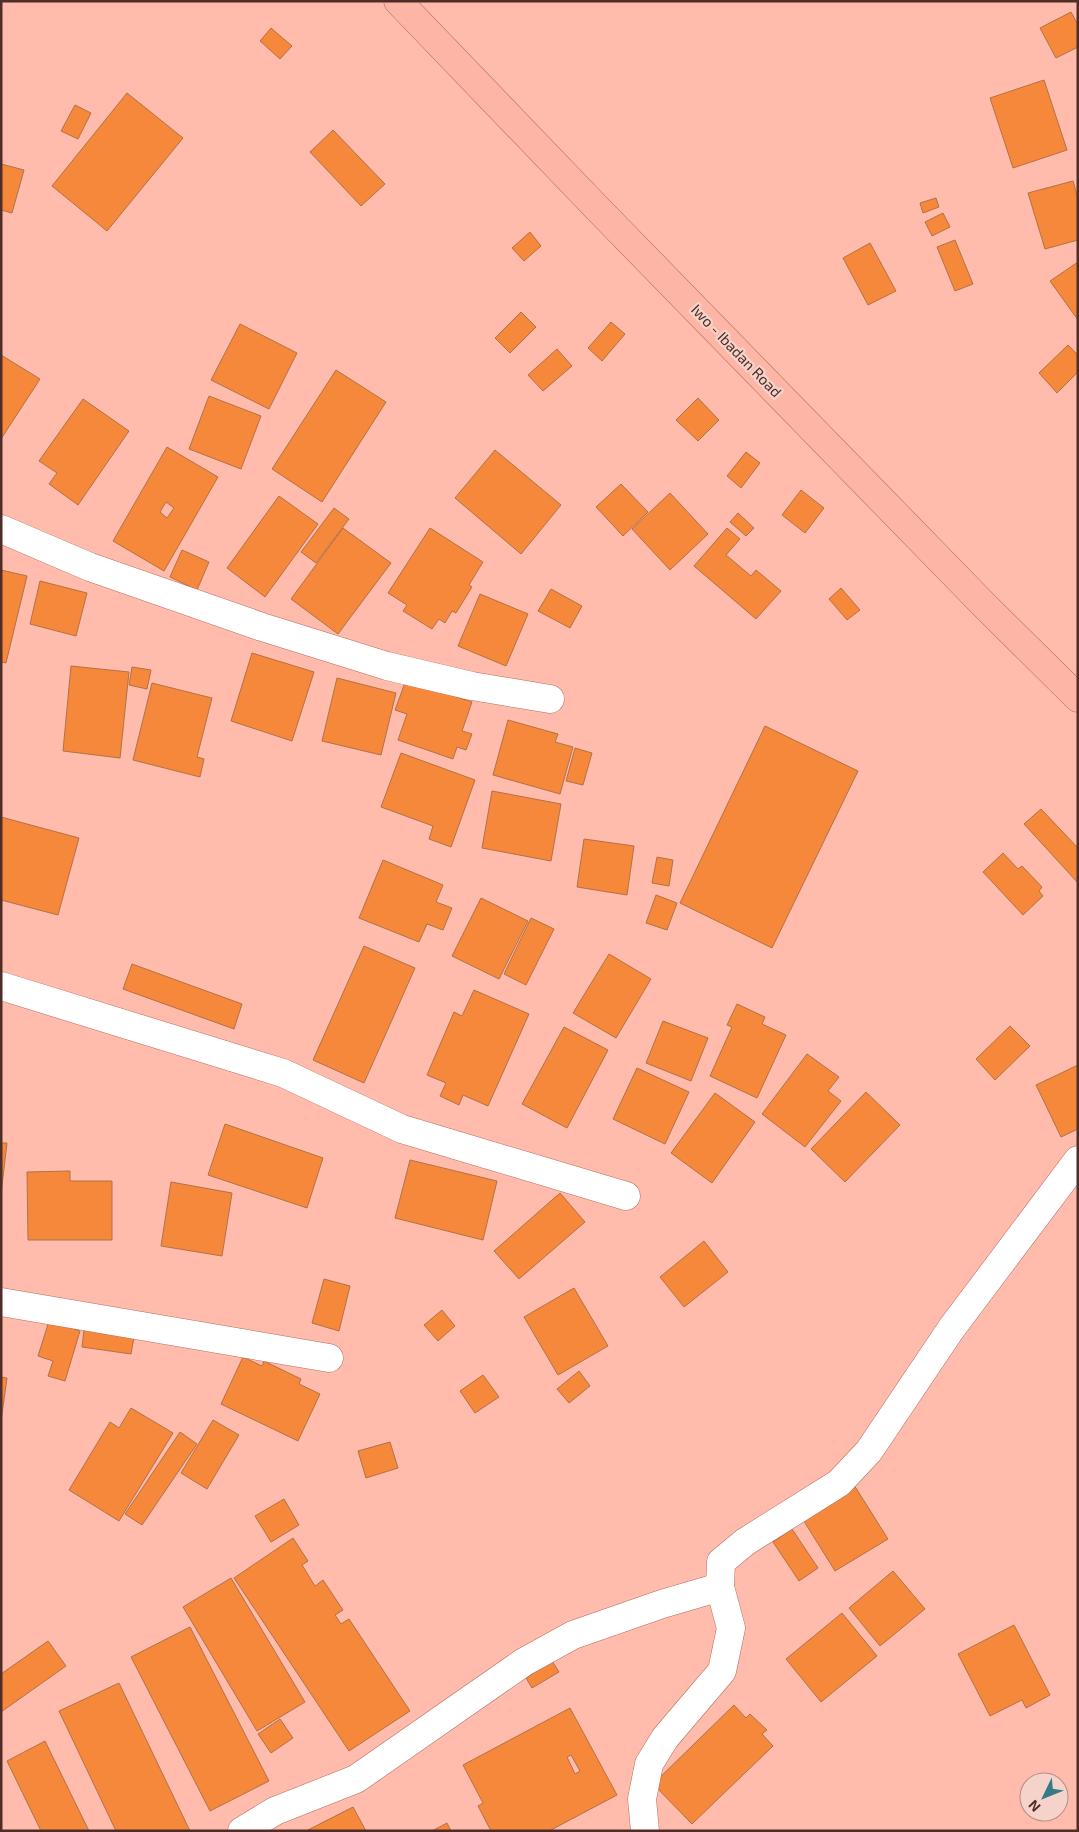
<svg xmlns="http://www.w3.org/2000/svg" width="1079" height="1832" viewBox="0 0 1079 1832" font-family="'Exo 2',sans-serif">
<rect width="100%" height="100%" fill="#ffbbac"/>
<g fill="#f6883b" stroke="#b47146" fill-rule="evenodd">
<path d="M 1071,12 L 1078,25 L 1078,47 L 1056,58 L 1040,28 Z"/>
<path d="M 271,28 L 292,46 L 280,59 L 260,41 Z"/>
<path d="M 1044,80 L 1067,150 L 1013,168 L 990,98 Z"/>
<path d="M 127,93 L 183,138 L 107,231 L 52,186 Z"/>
<path d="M 75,105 L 91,113 L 78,139 L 61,131 Z"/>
<path d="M 333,130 L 385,184 L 361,206 L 310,152 Z"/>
<path d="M 1,164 L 24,170 L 12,213 L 1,210 Z"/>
<path d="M 1073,181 L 1078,199 L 1078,240 L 1045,249 L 1028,193 Z"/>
<path d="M 936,198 L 939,207 L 923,213 L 920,203 Z"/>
<path d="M 943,213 L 950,227 L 932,236 L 925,222 Z"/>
<path d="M 530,232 L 541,246 L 524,261 L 512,248 Z"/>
<path d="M 955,240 L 973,284 L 955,291 L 937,247 Z"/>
<path d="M 870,243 L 896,291 L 868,305 L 843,258 Z"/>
<path d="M 1078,262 L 1078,320 L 1050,281 Z"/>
<path d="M 521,312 L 536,327 L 510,353 L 495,338 Z"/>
<path d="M 611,322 L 625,334 L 602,361 L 588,348 Z"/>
<path d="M 240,324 L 297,353 L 269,409 L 211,380 Z"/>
<path d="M 1068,345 L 1078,355 L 1078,372 L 1057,393 L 1039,373 Z"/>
<path d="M 557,349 L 572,366 L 543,391 L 528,375 Z"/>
<path d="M 1,355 L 40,379 L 1,439 Z"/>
<path d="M 336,370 L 386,402 L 322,502 L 272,469 Z"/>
<path d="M 209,396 L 261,416 L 241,469 L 189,449 Z"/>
<path d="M 698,398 L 719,420 L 698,441 L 676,420 Z"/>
<path d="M 83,399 L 129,431 L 78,505 L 49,484 L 57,473 L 39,461 Z"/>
<path d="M 167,447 L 218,477 L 164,571 L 113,541 ZM 166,502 L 174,508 L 167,518 L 160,512 Z"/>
<path d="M 495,450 L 561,505 L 521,554 L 455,498 Z"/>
<path d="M 746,452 L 760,463 L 741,488 L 727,476 Z"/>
<path d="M 621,484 L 648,512 L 623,536 L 596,507 Z"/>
<path d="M 801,490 L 824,508 L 805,533 L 782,515 Z"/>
<path d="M 670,493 L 708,534 L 670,570 L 632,529 Z"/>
<path d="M 279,496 L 318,524 L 265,597 L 227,568 Z"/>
<path d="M 334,508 L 349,519 L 316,563 L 301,552 Z"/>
<path d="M 738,513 L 754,528 L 746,536 L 730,522 Z"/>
<path d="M 343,528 L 391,563 L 338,634 L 291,599 Z"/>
<path d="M 430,528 L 483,562 L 469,585 L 472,587 L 456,613 L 452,611 L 445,623 L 439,619 L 432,629 L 403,611 L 407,605 L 388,593 Z"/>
<path d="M 727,528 L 740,539 L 726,555 L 751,576 L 756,570 L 781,591 L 756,619 L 694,566 Z"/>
<path d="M 182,550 L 209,562 L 197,590 L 170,577 Z"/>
<path d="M 1,570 L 27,576 L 6,663 L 1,662 Z"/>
<path d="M 40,581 L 87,593 L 76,636 L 30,624 Z"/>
<path d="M 841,588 L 860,610 L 847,620 L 829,599 Z"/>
<path d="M 551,589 L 582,606 L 570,628 L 538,611 Z"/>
<path d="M 480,594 L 528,614 L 506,666 L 458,646 Z"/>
<path d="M 252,653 L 314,672 L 292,741 L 231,721 Z"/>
<path d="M 71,666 L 129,672 L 120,758 L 63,751 Z"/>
<path d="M 132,667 L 151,670 L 147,689 L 129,685 Z"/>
<path d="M 337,678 L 396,693 L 381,755 L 322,741 Z"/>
<path d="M 406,680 L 472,702 L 462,731 L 472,734 L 466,750 L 457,747 L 453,759 L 398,740 L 407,714 L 395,710 Z"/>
<path d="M 152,683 L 212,698 L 197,757 L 204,759 L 200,777 L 133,760 Z"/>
<path d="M 508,720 L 558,734 L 555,742 L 573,747 L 560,794 L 493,775 Z"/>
<path d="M 765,726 L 858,771 L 772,948 L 680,903 Z"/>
<path d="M 575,748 L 592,753 L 583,785 L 566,781 Z"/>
<path d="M 401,753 L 475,780 L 451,847 L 429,839 L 433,826 L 381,807 Z"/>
<path d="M 492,791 L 561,804 L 551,861 L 482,848 Z"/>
<path d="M 1041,809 L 1078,848 L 1078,883 L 1024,824 Z"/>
<path d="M 1,817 L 79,838 L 58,915 L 1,900 Z"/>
<path d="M 584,839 L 634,846 L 627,895 L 577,887 Z"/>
<path d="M 1003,853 L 1018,869 L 1022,866 L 1042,887 L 1039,891 L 1043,896 L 1023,915 L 983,872 Z"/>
<path d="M 657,857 L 673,860 L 669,886 L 652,883 Z"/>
<path d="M 383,860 L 443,885 L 436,902 L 452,908 L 443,930 L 427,924 L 419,942 L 359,918 Z"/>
<path d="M 656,895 L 677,903 L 667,930 L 646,923 Z"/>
<path d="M 481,898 L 528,921 L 499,979 L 452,956 Z"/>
<path d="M 531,918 L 554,929 L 526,985 L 504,974 Z"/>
<path d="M 364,946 L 415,968 L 364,1083 L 313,1060 Z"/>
<path d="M 609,954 L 651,979 L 616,1038 L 573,1013 Z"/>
<path d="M 132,964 L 242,1004 L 234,1029 L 123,989 Z"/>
<path d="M 474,990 L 529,1014 L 488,1106 L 463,1095 L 459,1105 L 440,1096 L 446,1083 L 427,1075 L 454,1012 L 462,1016 Z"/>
<path d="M 737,1004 L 765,1017 L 762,1024 L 786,1035 L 757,1098 L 710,1076 L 732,1027 L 727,1025 Z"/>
<path d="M 663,1021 L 708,1038 L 691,1081 L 646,1063 Z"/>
<path d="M 1010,1026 L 1030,1046 L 995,1080 L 976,1059 Z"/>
<path d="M 564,1027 L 608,1050 L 567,1128 L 522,1104 Z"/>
<path d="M 807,1054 L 839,1077 L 828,1091 L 841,1101 L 805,1147 L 762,1114 Z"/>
<path d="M 1078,1065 L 1078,1129 L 1061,1137 L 1036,1085 Z"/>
<path d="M 637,1068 L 689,1092 L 665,1144 L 613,1119 Z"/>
<path d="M 866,1092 L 900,1125 L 845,1182 L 811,1149 Z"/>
<path d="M 715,1093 L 755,1122 L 712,1183 L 671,1153 Z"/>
<path d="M 225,1124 L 323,1158 L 307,1208 L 208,1175 Z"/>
<path d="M 1,1143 L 7,1143 L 1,1194 Z"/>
<path d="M 410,1160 L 497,1181 L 483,1240 L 395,1218 Z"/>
<path d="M 70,1171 L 70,1181 L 112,1181 L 112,1240 L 28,1240 L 27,1172 Z"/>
<path d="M 171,1182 L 232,1193 L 222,1256 L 161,1246 Z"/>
<path d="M 560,1193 L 585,1222 L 519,1279 L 494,1251 Z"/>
<path d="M 704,1241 L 728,1272 L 684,1307 L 660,1277 Z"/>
<path d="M 324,1279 L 350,1286 L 339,1331 L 312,1323 Z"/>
<path d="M 574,1288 L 608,1346 L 558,1375 L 524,1317 Z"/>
<path d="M 442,1310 L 455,1326 L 438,1341 L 424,1325 Z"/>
<path d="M 49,1321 L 80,1331 L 65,1381 L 48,1376 L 53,1361 L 38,1356 Z"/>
<path d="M 84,1330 L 134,1337 L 131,1354 L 82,1347 Z"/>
<path d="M 243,1357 L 262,1366 L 264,1361 L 301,1379 L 299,1384 L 320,1394 L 298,1441 L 221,1404 Z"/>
<path d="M 579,1371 L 590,1386 L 569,1403 L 557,1389 Z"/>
<path d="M 483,1375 L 499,1397 L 475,1413 L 460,1391 Z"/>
<path d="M 1,1377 L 7,1378 L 1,1421 Z"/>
<path d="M 131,1408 L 173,1433 L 119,1521 L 69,1490 L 110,1422 L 119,1428 Z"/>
<path d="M 213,1420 L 239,1435 L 207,1489 L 181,1473 Z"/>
<path d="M 180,1432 L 197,1444 L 142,1525 L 125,1514 Z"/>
<path d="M 390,1442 L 398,1468 L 366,1478 L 358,1451 Z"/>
<path d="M 854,1485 L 888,1539 L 835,1571 L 802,1518 Z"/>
<path d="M 284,1499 L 299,1525 L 271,1542 L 255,1516 Z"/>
<path d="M 792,1529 L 818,1568 L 799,1581 L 773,1542 Z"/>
<path d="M 293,1538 L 308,1561 L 302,1565 L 315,1586 L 323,1580 L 343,1610 L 335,1615 L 341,1624 L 349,1619 L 410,1711 L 349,1751 L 234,1578 Z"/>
<path d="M 893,1571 L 925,1609 L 880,1646 L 849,1608 Z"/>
<path d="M 231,1578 L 305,1702 L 257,1731 L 183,1607 Z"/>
<path d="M 842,1613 L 877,1656 L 821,1702 L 786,1659 Z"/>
<path d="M 1014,1625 L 1050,1695 L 1026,1708 L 1022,1700 L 990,1716 L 958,1654 Z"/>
<path d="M 190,1627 L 269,1781 L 210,1811 L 131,1657 Z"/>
<path d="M 48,1641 L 66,1666 L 1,1712 L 1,1674 Z"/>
<path d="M 552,1661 L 559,1672 L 532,1688 L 526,1678 Z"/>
<path d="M 119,1683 L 190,1831 L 116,1831 L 59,1711 Z"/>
<path d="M 734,1705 L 746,1718 L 750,1714 L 767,1730 L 762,1734 L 773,1746 L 692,1824 L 653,1784 Z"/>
<path d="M 570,1708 L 617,1795 L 549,1831 L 491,1831 L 478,1806 L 483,1803 L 463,1765 ZM 571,1755 L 580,1771 L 575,1774 L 567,1757 Z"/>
<path d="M 280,1719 L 293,1738 L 271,1753 L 258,1734 Z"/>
<path d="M 45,1741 L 89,1831 L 41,1831 L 7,1761 Z"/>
<path d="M 353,1807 L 366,1831 L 308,1831 L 308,1830 Z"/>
<path d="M 447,1823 L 451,1831 L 432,1831 Z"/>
</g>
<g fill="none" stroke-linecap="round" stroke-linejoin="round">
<g stroke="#ba6c5d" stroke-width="29">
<g id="minor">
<path d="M 1,529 L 90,567 L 262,627 L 387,666 L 472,686 L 550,699"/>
<path d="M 1,986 L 283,1073 L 402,1129 L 626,1196"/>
<path d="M 1,1302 L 329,1358"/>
<path d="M 242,1831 L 275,1811 L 356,1779 L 524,1662 L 573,1635 L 662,1604 L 720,1587"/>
<path d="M 645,1831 L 642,1799 L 649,1764 L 665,1738 L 722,1671 L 731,1628 L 720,1587 L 721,1562 L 745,1542 L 839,1483 L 869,1451 L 951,1329 L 1078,1160"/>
</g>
</g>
<g stroke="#bf6553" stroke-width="29">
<path id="major" d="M 398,1 L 598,209 L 987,608 L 1078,698"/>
</g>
<use href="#minor" stroke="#fff" stroke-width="28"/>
<use href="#major" stroke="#fdb5a6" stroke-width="28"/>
</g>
<g text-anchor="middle" stroke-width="4.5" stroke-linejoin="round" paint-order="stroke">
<g font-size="15" fill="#4f2d26" stroke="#f5d2ca">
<text transform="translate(736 351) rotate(46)" y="5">Iwo - Ibadan Road</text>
</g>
</g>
<rect width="1079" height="1832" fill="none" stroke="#4f2d26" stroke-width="5"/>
<g transform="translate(1044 1797) rotate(227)"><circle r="24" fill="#f5d2ca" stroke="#b39088"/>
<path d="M0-4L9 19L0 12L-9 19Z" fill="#357a87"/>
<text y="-8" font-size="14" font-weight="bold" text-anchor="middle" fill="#4f2d26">N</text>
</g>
</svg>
